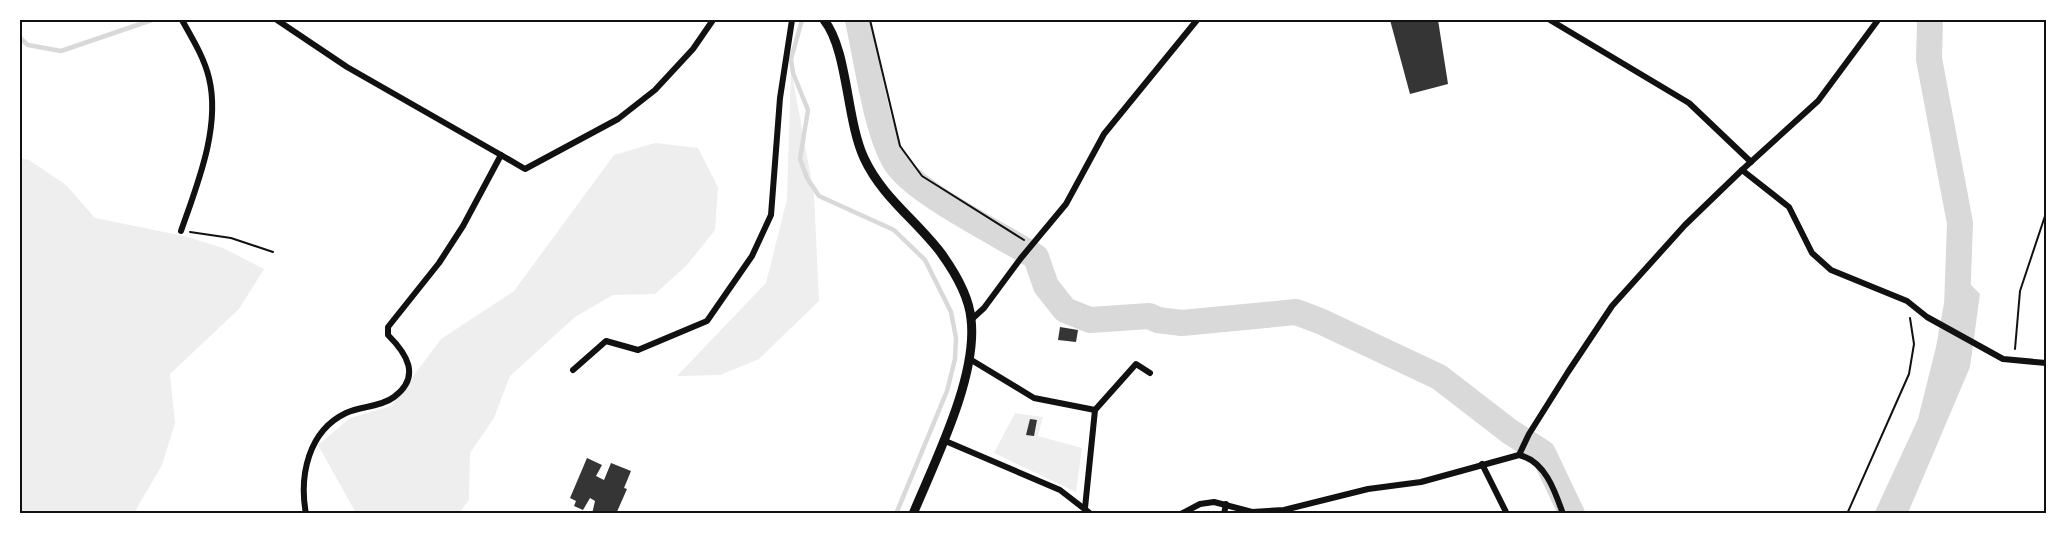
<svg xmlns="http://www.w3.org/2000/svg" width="2066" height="533" viewBox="0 0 2066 533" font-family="'PT Sans Narrow',sans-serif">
<rect width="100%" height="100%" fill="#fff"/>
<g fill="#eee">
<path d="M 791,69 L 814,194 L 819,301 L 759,359 L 720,375 L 677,376 L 766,283 L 787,199 Z"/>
<path d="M 655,143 L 698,148 L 718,187 L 715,230 L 687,265 L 655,294 L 613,295 L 575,317 L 510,376 L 494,418 L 470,453 L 469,500 L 459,513 L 356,513 L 318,445 L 350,418 L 391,406 L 441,339 L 514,291 L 614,155 Z"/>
<path d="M 20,158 L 29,160 L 66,185 L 95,218 L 184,236 L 223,248 L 264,269 L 239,309 L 170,374 L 175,423 L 162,465 L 134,513 L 20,513 Z"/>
<path d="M 1015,413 L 1043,417 L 1038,436 L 1082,448 L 1076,492 L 994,453 Z"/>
</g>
<path fill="#d9d9d9" d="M 1951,265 L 1980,294 L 1970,367 L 1908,513 L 1874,514 L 1918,419 L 1936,347 Z"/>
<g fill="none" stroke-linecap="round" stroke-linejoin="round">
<g stroke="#d9d9d9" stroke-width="4.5">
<path d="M 802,20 L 791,59 L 793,73 L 808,110 L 800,159 L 807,178 L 819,196 L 894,230 L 925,260 L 951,312 L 956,338 L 955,359 L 947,391 L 896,514"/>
<path d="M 20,38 L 28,45 L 61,51 L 152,20"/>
</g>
<g stroke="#d9d9d9" stroke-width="26">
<path d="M 858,20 C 866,55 877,139 898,166 C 921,196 1001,235 1036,257 L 1046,286 L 1065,310 L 1090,320 L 1149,316 L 1158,320 L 1182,323 L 1296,312 L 1320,321 L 1439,377 L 1509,431 L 1543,453 L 1572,514"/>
<path d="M 1930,20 L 1929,59 L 1960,223 L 1957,307"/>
</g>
</g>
<g fill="#353535">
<path d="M 1390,20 L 1438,20 L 1448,84 L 1410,94 Z"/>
<path d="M 1060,327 L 1078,330 L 1076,342 L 1058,340 Z"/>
<path d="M 1030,419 L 1037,420 L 1034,436 L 1026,435 Z"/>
<path d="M 587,458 L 602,465 L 596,476 L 604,480 L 611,463 L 631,471 L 624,488 L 627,489 L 616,514 L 592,514 L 595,501 L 590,498 L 583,510 L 574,506 L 576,501 L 570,498 Z"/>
</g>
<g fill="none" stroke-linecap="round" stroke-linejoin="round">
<g stroke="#111" stroke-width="2">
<path d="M 870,20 L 900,146 L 922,176 L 1024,240"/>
<path d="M 190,232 L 231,238 L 273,252"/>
<path d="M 2015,349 L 2020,291 L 2046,213"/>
<path d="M 1847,514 L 1909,374 L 1914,344 L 1910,318"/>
</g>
<g stroke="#111" stroke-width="6">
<path d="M 277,20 L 347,67 L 501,155"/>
<path d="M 1550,20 L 1689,103 L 1751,162"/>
<path d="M 1742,170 L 1818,101 L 1878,20"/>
<path d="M 181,231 C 197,185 221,127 209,78 C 204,57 192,38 182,20"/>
<path d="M 972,319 L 984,308 L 1021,258 L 1066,204 L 1104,134 L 1197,20"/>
<path d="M 968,358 L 1034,398 L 1095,410"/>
<path d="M 573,370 L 606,341 L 638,350 L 707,321 L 752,256 L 771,215 L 780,98 L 792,20"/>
<path d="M 943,440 L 1060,490 L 1091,514"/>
<path d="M 1519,455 L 1529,434 L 1568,372 L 1612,306 L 1685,225 L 1742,170 L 1789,207 L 1812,253 L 1831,270 L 1907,301 L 1927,317 L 2003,359 L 2046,363"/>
<path d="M 1482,464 L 1507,514"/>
<path d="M 1085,508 L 1095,410 L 1136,364 L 1150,373"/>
<path d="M 306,514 C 299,476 308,431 346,413 C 361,406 381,407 394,397 C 422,376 406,353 388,335 L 388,327 L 439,263 L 463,226 L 501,155 L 525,169 L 618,119 L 655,90 L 693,49 L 713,20"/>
<path d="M 1181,514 L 1200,504 L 1214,502 L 1252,512 L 1284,510 L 1368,489 L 1421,482 L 1519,455 C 1545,461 1555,491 1563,514"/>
<path d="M 1224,514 L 1226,504"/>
</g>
<path stroke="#111" stroke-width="9" d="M 824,20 C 848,50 846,119 864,158 C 882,197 916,220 941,253 C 954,271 969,296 971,319 C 978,376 935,461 913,514"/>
</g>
<rect width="2066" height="533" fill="none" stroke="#ffffff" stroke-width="42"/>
<rect x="21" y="21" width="2024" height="491" fill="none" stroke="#111" stroke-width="2"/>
</svg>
